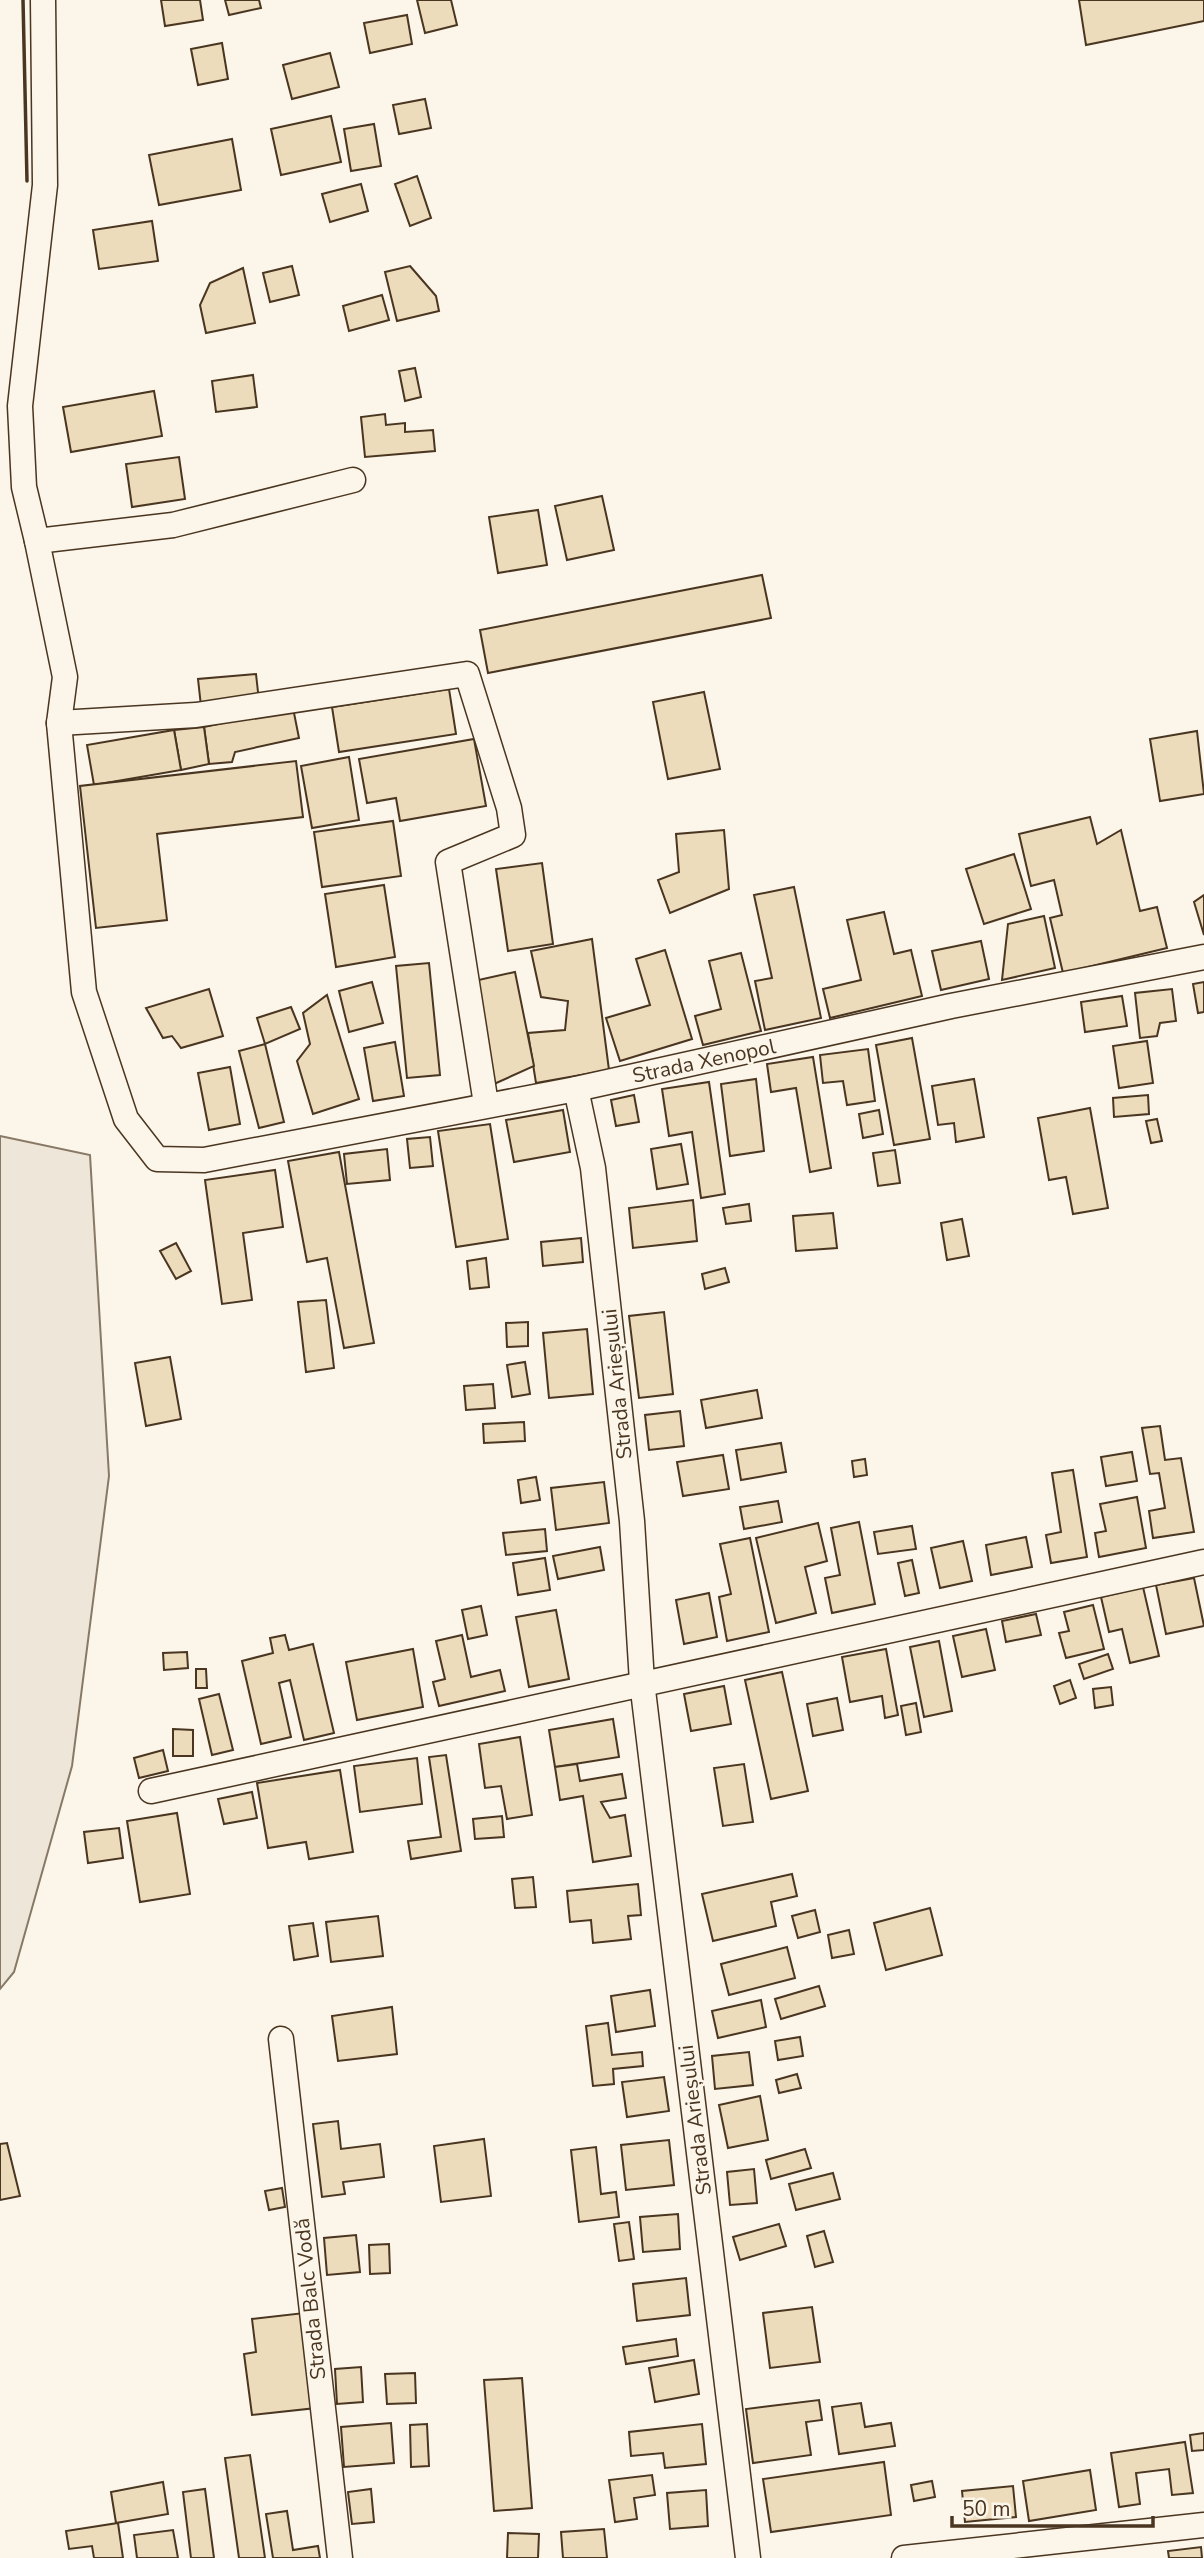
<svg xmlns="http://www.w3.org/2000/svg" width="1204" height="2558" viewBox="0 0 1204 2558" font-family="'Nunito Sans',sans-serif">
<rect width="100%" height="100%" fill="#fbf6e9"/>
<path fill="#ede6d9" stroke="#887966" stroke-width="2" d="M 0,1136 L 90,1155 L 109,1476 L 72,1766 L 14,1972 L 0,1989 Z"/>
<g fill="#ecdcbc" stroke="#4a3520" stroke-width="2">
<path d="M 161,0 L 200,0 L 203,20 L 165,26 Z"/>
<path d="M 225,0 L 259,0 L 261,8 L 229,15 Z"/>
<path d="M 417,0 L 451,0 L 457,25 L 425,33 Z"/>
<path d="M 1079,0 L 1204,0 L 1204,21 L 1086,45 Z"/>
<path d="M 407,15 L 412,44 L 370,53 L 364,23 Z"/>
<path d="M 222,43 L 228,79 L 198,85 L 191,49 Z"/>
<path d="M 330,53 L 339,87 L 292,99 L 283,65 Z"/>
<path d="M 425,99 L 431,128 L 399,134 L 393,105 Z"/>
<path d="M 331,116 L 341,162 L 281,175 L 271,129 Z"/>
<path d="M 374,124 L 381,166 L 351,171 L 344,129 Z"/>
<path d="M 232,139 L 241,190 L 159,205 L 149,155 Z"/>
<path d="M 417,176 L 431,218 L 410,226 L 395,184 Z"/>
<path d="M 361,184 L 368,211 L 330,222 L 322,194 Z"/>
<path d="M 152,221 L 158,261 L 99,269 L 93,230 Z"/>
<path d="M 292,266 L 299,295 L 270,302 L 263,273 Z"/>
<path d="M 410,266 L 436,296 L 439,311 L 397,321 L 385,272 Z"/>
<path d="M 243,268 L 255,323 L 206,333 L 200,305 L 210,283 Z"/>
<path d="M 382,295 L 389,320 L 349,331 L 343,306 Z"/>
<path d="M 415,368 L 421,397 L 405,401 L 399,371 Z"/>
<path d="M 253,375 L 257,407 L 216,412 L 212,381 Z"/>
<path d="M 154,391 L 162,436 L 71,452 L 63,407 Z"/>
<path d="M 385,414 L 386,425 L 405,423 L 405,432 L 433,430 L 435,451 L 365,457 L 361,417 Z"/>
<path d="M 179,457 L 185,499 L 132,507 L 126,464 Z"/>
<path d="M 602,496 L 614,550 L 567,560 L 555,506 Z"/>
<path d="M 538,510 L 547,565 L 498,573 L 489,517 Z"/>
<path d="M 762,575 L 771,618 L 488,673 L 480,630 Z"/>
<path d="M 256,674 L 259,701 L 201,706 L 198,679 Z"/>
<path d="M 449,689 L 456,734 L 339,752 L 332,707 Z"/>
<path d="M 704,692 L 720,769 L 668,779 L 653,702 Z"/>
<path d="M 293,708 L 299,738 L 235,752 L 232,762 L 209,764 L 204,727 Z"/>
<path d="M 204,727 L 209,764 L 181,770 L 174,730 Z"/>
<path d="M 174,730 L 181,770 L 94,785 L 87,745 Z"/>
<path d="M 1197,731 L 1204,794 L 1160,801 L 1150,739 Z"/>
<path d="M 474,739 L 486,806 L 400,821 L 396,798 L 367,803 L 359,759 Z"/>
<path d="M 349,757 L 359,820 L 312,828 L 301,766 Z"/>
<path d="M 296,761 L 303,817 L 157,834 L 167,920 L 96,928 L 80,786 Z"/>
<path d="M 1090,817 L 1097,844 L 1121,830 L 1140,911 L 1157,907 L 1167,948 L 1063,973 L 1050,918 L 1062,915 L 1054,880 L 1031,886 L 1019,834 Z"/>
<path d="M 393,821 L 401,876 L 322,887 L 314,832 Z"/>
<path d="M 724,830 L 729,889 L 670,913 L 658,880 L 679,872 L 676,834 Z"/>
<path d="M 1014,854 L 1031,909 L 984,924 L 966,869 Z"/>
<path d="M 542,863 L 553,944 L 508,951 L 496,869 Z"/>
<path d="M 384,885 L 395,957 L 336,967 L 325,894 Z"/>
<path d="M 794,887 L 821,1018 L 765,1030 L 755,981 L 772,978 L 754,895 Z"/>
<path d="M 1204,895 L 1204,935 L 1194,902 Z"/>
<path d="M 884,912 L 894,954 L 911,950 L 922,996 L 830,1018 L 823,989 L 861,980 L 847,920 Z"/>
<path d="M 1044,916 L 1055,968 L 1002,980 L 1008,924 Z"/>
<path d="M 592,939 L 609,1070 L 536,1083 L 528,1033 L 565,1030 L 568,1001 L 541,997 L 531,951 Z"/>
<path d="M 981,941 L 989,979 L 941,990 L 932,951 Z"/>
<path d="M 665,950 L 692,1039 L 620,1061 L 606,1018 L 650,1005 L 636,959 Z"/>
<path d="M 741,953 L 761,1031 L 703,1045 L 695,1016 L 721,1009 L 709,961 Z"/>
<path d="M 429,963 L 440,1075 L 407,1078 L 396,966 Z"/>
<path d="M 515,972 L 534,1066 L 494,1084 L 474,981 Z"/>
<path d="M 372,982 L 383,1023 L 349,1032 L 339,991 Z"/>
<path d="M 1204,982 L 1204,1012 L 1198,1013 L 1193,984 Z"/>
<path d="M 209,989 L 223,1036 L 181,1048 L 172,1036 L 163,1038 L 146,1008 Z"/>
<path d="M 1172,989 L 1176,1021 L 1160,1023 L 1157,1036 L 1140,1038 L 1135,993 Z"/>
<path d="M 327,995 L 359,1099 L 313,1114 L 297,1061 L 310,1044 L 303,1013 Z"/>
<path d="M 1122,996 L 1127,1026 L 1085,1032 L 1081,1002 Z"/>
<path d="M 291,1007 L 300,1029 L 265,1044 L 257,1018 Z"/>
<path d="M 912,1038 L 930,1139 L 894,1145 L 876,1045 Z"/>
<path d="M 1147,1041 L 1153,1083 L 1119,1088 L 1113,1046 Z"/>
<path d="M 395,1042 L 404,1096 L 373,1101 L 364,1048 Z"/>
<path d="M 265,1044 L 284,1122 L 259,1128 L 239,1051 Z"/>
<path d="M 868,1049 L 875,1101 L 847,1105 L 843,1081 L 823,1083 L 820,1055 Z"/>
<path d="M 813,1057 L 831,1168 L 810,1172 L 796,1088 L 771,1092 L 767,1064 Z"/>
<path d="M 230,1067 L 240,1124 L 209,1130 L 198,1073 Z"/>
<path d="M 756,1079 L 764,1151 L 730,1156 L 721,1084 Z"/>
<path d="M 974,1079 L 984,1137 L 956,1142 L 954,1123 L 938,1125 L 932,1086 Z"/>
<path d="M 709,1082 L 725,1194 L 701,1198 L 692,1132 L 669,1136 L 662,1089 Z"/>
<path d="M 634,1095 L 639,1122 L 616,1126 L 611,1100 Z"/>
<path d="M 1148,1095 L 1149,1114 L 1114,1117 L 1113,1098 Z"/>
<path d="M 1090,1108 L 1108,1208 L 1073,1214 L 1066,1177 L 1049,1180 L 1038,1118 Z"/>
<path d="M 563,1110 L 570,1152 L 514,1162 L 506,1120 Z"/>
<path d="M 879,1110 L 883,1134 L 863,1138 L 859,1114 Z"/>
<path d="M 1157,1119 L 1162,1141 L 1151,1143 L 1146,1121 Z"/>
<path d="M 490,1124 L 508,1239 L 456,1247 L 438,1131 Z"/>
<path d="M 430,1137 L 433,1166 L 410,1168 L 407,1139 Z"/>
<path d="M 681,1144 L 688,1184 L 657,1189 L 651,1149 Z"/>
<path d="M 387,1149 L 390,1180 L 347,1184 L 344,1154 Z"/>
<path d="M 895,1150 L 900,1183 L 878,1186 L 873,1153 Z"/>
<path d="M 339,1152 L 374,1343 L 344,1348 L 327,1258 L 307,1262 L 288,1161 Z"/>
<path d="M 275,1170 L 283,1227 L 243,1233 L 252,1300 L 222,1304 L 205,1180 Z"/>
<path d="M 693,1200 L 697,1241 L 633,1248 L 629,1208 Z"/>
<path d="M 749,1204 L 751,1221 L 726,1224 L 723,1208 Z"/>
<path d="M 833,1213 L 837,1248 L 796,1251 L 793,1216 Z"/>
<path d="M 962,1219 L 969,1256 L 947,1260 L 941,1223 Z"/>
<path d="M 581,1238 L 583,1262 L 543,1266 L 541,1242 Z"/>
<path d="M 176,1243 L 191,1271 L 176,1279 L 160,1251 Z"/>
<path d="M 486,1258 L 489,1287 L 470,1289 L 467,1261 Z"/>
<path d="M 725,1268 L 729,1282 L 705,1289 L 702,1274 Z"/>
<path d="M 326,1300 L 334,1368 L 306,1372 L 298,1302 Z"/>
<path d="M 664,1312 L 673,1394 L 639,1398 L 629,1316 Z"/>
<path d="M 528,1322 L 528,1346 L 507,1347 L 506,1323 Z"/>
<path d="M 587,1329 L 593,1394 L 549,1398 L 543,1333 Z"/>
<path d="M 170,1357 L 181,1419 L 146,1426 L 135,1363 Z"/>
<path d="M 525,1362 L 530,1394 L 512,1397 L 507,1365 Z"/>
<path d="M 493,1384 L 495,1408 L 466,1410 L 464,1386 Z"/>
<path d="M 757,1390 L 762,1418 L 706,1428 L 701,1400 Z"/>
<path d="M 680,1411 L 684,1446 L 649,1450 L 645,1415 Z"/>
<path d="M 524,1422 L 525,1441 L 484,1443 L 483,1424 Z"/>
<path d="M 1160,1426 L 1165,1460 L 1181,1458 L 1194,1532 L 1153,1538 L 1149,1511 L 1165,1508 L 1159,1473 L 1150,1474 L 1142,1428 Z"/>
<path d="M 781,1443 L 786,1472 L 741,1480 L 736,1450 Z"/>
<path d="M 1132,1452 L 1137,1481 L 1106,1486 L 1101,1457 Z"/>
<path d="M 723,1455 L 729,1489 L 683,1496 L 677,1462 Z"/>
<path d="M 865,1459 L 867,1475 L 854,1477 L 852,1461 Z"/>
<path d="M 1073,1470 L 1087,1557 L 1051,1563 L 1046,1535 L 1061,1532 L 1052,1473 Z"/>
<path d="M 536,1477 L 540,1500 L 521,1503 L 518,1480 Z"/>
<path d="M 604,1482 L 609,1523 L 556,1530 L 551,1488 Z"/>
<path d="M 1137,1497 L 1146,1548 L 1099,1557 L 1095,1533 L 1106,1531 L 1100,1504 Z"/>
<path d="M 778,1501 L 782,1522 L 744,1529 L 740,1507 Z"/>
<path d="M 859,1522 L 875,1604 L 832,1613 L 825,1578 L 840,1575 L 831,1528 Z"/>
<path d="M 818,1523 L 827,1561 L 805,1567 L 816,1613 L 776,1623 L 756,1538 Z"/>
<path d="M 912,1526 L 916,1549 L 878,1554 L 874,1532 Z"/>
<path d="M 545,1529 L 547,1551 L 506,1555 L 503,1533 Z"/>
<path d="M 1026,1537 L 1032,1567 L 991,1575 L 986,1545 Z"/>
<path d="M 750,1538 L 769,1632 L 727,1641 L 719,1597 L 731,1594 L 720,1544 Z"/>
<path d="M 963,1541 L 972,1581 L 940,1588 L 931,1548 Z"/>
<path d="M 600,1547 L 604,1570 L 558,1579 L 553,1556 Z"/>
<path d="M 545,1558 L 550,1590 L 518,1595 L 513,1563 Z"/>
<path d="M 912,1560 L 919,1593 L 905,1596 L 898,1563 Z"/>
<path d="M 1194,1578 L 1204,1626 L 1166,1634 L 1156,1585 Z"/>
<path d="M 1143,1587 L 1159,1656 L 1130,1663 L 1122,1629 L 1109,1632 L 1101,1597 Z"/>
<path d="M 709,1593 L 717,1637 L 684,1644 L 676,1600 Z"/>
<path d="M 1093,1605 L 1104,1649 L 1066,1658 L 1059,1633 L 1069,1631 L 1064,1612 Z"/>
<path d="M 481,1606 L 487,1635 L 468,1639 L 462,1610 Z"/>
<path d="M 556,1610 L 569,1679 L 529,1687 L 516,1617 Z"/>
<path d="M 1036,1614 L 1041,1635 L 1006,1642 L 1002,1621 Z"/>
<path d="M 986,1629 L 995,1670 L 962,1677 L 953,1636 Z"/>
<path d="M 285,1635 L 289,1650 L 313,1644 L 334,1733 L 304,1740 L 290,1680 L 279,1683 L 291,1737 L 261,1744 L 242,1661 L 273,1653 L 270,1638 Z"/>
<path d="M 462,1635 L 471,1677 L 500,1670 L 505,1691 L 439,1706 L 433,1682 L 445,1679 L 436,1641 Z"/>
<path d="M 939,1641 L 952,1711 L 924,1717 L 910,1647 Z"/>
<path d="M 413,1649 L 423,1707 L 357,1720 L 346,1662 Z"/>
<path d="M 886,1649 L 898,1715 L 885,1718 L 882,1696 L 850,1702 L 842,1657 Z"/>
<path d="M 187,1652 L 188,1668 L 164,1670 L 163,1653 Z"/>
<path d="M 1108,1654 L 1113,1669 L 1084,1679 L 1079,1664 Z"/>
<path d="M 196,1669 L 206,1669 L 207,1688 L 196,1688 Z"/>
<path d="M 782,1672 L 808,1791 L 771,1799 L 745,1680 Z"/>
<path d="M 1070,1680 L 1076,1698 L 1060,1704 L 1054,1686 Z"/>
<path d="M 724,1686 L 731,1724 L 691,1731 L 684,1694 Z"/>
<path d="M 1111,1687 L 1113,1705 L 1095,1708 L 1093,1689 Z"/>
<path d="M 219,1694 L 233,1750 L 212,1755 L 199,1699 Z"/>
<path d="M 837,1698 L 843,1730 L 813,1736 L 807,1704 Z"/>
<path d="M 916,1703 L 921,1732 L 906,1735 L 901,1706 Z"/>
<path d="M 613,1719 L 619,1757 L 555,1767 L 549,1730 Z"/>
<path d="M 173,1729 L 193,1730 L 193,1756 L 173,1756 Z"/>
<path d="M 520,1737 L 532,1815 L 507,1819 L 501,1786 L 485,1788 L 479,1744 Z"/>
<path d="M 163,1750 L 168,1771 L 139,1778 L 134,1758 Z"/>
<path d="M 446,1755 L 461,1851 L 411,1859 L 408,1841 L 441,1837 L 429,1757 Z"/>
<path d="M 417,1758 L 422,1804 L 360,1812 L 354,1766 Z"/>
<path d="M 577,1764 L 580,1781 L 622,1774 L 626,1798 L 601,1802 L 610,1818 L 625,1815 L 631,1856 L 593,1862 L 583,1796 L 560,1800 L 555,1767 Z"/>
<path d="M 744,1764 L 753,1822 L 723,1826 L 714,1768 Z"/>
<path d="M 340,1770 L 353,1852 L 309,1859 L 306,1842 L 268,1848 L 257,1783 Z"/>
<path d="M 252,1792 L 257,1818 L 224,1824 L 218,1799 Z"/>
<path d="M 177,1813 L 190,1894 L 140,1902 L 127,1821 Z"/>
<path d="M 502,1816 L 504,1837 L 475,1839 L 473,1819 Z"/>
<path d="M 119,1828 L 123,1858 L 88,1863 L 84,1832 Z"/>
<path d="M 792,1874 L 797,1896 L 771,1902 L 776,1926 L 713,1941 L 702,1894 Z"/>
<path d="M 533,1877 L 536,1907 L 515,1908 L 512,1879 Z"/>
<path d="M 638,1884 L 641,1915 L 628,1916 L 631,1939 L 593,1943 L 591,1920 L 570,1922 L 567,1891 Z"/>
<path d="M 930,1908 L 942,1955 L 886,1970 L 874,1923 Z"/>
<path d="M 815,1910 L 820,1932 L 798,1938 L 792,1916 Z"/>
<path d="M 378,1916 L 383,1956 L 331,1962 L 326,1922 Z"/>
<path d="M 313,1923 L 318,1956 L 294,1960 L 289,1926 Z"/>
<path d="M 849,1930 L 854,1954 L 832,1958 L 828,1935 Z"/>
<path d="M 787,1947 L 795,1978 L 729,1995 L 721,1964 Z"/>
<path d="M 819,1986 L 825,2006 L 781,2019 L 775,1999 Z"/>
<path d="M 650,1990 L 655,2026 L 616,2032 L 611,1996 Z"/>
<path d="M 761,2000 L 766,2027 L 718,2038 L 712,2011 Z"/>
<path d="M 392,2007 L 397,2054 L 338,2061 L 332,2016 Z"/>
<path d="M 608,2023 L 612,2055 L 642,2052 L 643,2066 L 613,2069 L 614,2084 L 593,2086 L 586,2026 Z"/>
<path d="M 800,2037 L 803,2056 L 778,2060 L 775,2041 Z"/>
<path d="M 749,2052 L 753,2085 L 715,2089 L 712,2056 Z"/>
<path d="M 797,2074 L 801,2088 L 779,2093 L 776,2080 Z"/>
<path d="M 664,2077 L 669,2111 L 627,2117 L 622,2082 Z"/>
<path d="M 760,2096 L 768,2140 L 728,2148 L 719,2105 Z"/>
<path d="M 338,2121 L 341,2149 L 380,2144 L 384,2177 L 343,2182 L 345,2194 L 322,2197 L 313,2124 Z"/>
<path d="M 484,2139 L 491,2196 L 441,2202 L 434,2146 Z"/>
<path d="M 669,2140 L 674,2185 L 626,2190 L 621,2145 Z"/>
<path d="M 7,2143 L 20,2196 L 0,2200 L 0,2144 Z"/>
<path d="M 596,2147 L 601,2194 L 616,2192 L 619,2217 L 579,2222 L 571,2150 Z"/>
<path d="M 805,2149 L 811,2168 L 771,2179 L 766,2160 Z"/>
<path d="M 754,2169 L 757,2203 L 730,2205 L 727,2172 Z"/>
<path d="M 833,2173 L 840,2199 L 796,2210 L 789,2184 Z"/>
<path d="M 282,2188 L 285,2207 L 269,2210 L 265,2191 Z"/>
<path d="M 678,2214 L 680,2249 L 643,2252 L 640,2217 Z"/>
<path d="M 629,2222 L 634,2259 L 619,2261 L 614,2224 Z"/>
<path d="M 779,2224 L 786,2246 L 740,2260 L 733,2237 Z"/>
<path d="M 824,2231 L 833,2262 L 815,2267 L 807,2236 Z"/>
<path d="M 356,2235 L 360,2272 L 327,2275 L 324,2238 Z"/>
<path d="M 389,2244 L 390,2273 L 370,2274 L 369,2245 Z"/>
<path d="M 686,2278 L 690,2315 L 637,2321 L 633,2284 Z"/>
<path d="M 812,2307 L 820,2362 L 770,2368 L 763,2313 Z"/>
<path d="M 304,2313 L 316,2408 L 252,2415 L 244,2354 L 256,2352 L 252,2319 Z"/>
<path d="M 676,2339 L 678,2356 L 626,2364 L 623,2347 Z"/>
<path d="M 694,2360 L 699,2394 L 655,2402 L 649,2368 Z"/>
<path d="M 361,2367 L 363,2402 L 337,2404 L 335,2369 Z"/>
<path d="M 415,2373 L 416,2403 L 387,2404 L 385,2374 Z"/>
<path d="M 522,2378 L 532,2508 L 494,2511 L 484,2380 Z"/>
<path d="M 819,2400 L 822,2420 L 806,2422 L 811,2455 L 753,2463 L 746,2409 Z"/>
<path d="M 861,2403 L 865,2427 L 891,2423 L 895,2446 L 839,2454 L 832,2407 Z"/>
<path d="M 391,2423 L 394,2463 L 344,2467 L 341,2427 Z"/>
<path d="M 427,2424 L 429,2466 L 411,2467 L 410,2425 Z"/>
<path d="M 702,2424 L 706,2464 L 665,2468 L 663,2453 L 631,2456 L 629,2432 Z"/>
<path d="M 1204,2433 L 1204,2450 L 1192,2451 L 1190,2435 Z"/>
<path d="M 1185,2442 L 1193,2493 L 1172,2495 L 1169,2469 L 1136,2473 L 1140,2504 L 1119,2507 L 1111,2453 Z"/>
<path d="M 250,2455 L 265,2558 L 239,2558 L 225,2458 Z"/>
<path d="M 884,2462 L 891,2515 L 771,2532 L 763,2479 Z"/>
<path d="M 1090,2470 L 1096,2510 L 1029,2521 L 1023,2481 Z"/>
<path d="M 652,2475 L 655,2495 L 634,2498 L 637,2519 L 615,2522 L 609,2480 Z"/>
<path d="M 932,2481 L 935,2497 L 914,2501 L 911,2485 Z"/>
<path d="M 163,2482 L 168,2514 L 116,2523 L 111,2492 Z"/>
<path d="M 1013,2486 L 1016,2517 L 965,2522 L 962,2491 Z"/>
<path d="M 205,2489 L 214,2558 L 191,2558 L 183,2492 Z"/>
<path d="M 371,2489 L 374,2522 L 352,2524 L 348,2492 Z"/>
<path d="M 706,2490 L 708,2526 L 670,2529 L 667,2493 Z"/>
<path d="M 287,2511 L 293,2550 L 318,2546 L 320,2558 L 273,2558 L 266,2514 Z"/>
<path d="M 118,2523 L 123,2558 L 94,2558 L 92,2546 L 69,2549 L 66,2531 Z"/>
<path d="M 604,2529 L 607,2558 L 563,2558 L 561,2532 Z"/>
<path d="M 173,2530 L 178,2558 L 137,2558 L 134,2535 Z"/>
<path d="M 508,2533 L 539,2534 L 538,2558 L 507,2558 Z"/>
<path d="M 1201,2547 L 1202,2558 L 1169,2558 L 1168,2551 Z"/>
</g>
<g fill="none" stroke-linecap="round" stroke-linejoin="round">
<g stroke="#4a3520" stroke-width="27">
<g id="street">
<path d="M 43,0 L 45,185 L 20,406 L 24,487 L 37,541 L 173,525 L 353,480"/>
<path d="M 37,541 L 65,677 L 59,723 L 84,992 L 126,1119 L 157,1159 L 204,1160 L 576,1089 L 951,1006 L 1204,957"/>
<path d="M 59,723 L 196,715 L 467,674 L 509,808 L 513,835 L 448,862 L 486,1104"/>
<path d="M 576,1089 L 593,1168 L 632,1521 L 642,1682 L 748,2558"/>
<path d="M 151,1791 L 1204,1562"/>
<path d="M 281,2039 L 340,2558"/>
<path d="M 904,2558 L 1204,2525"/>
</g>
</g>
<use href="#street" stroke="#fbf6e9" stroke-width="24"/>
<path stroke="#4a3520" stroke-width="3.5" d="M 23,0 L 27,181"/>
</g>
<g text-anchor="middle" stroke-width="5" stroke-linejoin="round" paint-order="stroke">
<g font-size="21" fill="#4a3520" stroke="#fbf6e9">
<text transform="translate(704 1061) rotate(-12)" y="7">Strada Xenopol</text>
<text transform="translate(617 1384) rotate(-96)" y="7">Strada Arieșului</text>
<text transform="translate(695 2120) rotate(-97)" y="7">Strada Arieșului</text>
<text transform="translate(310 2299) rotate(-96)" y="7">Strada Balc Vodă</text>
</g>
</g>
<path d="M952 2516v10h201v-10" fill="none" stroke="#4a3520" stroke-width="3.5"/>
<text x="962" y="2516" font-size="21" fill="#4a3520" stroke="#fbf6e9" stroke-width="5" paint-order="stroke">50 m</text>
</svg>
